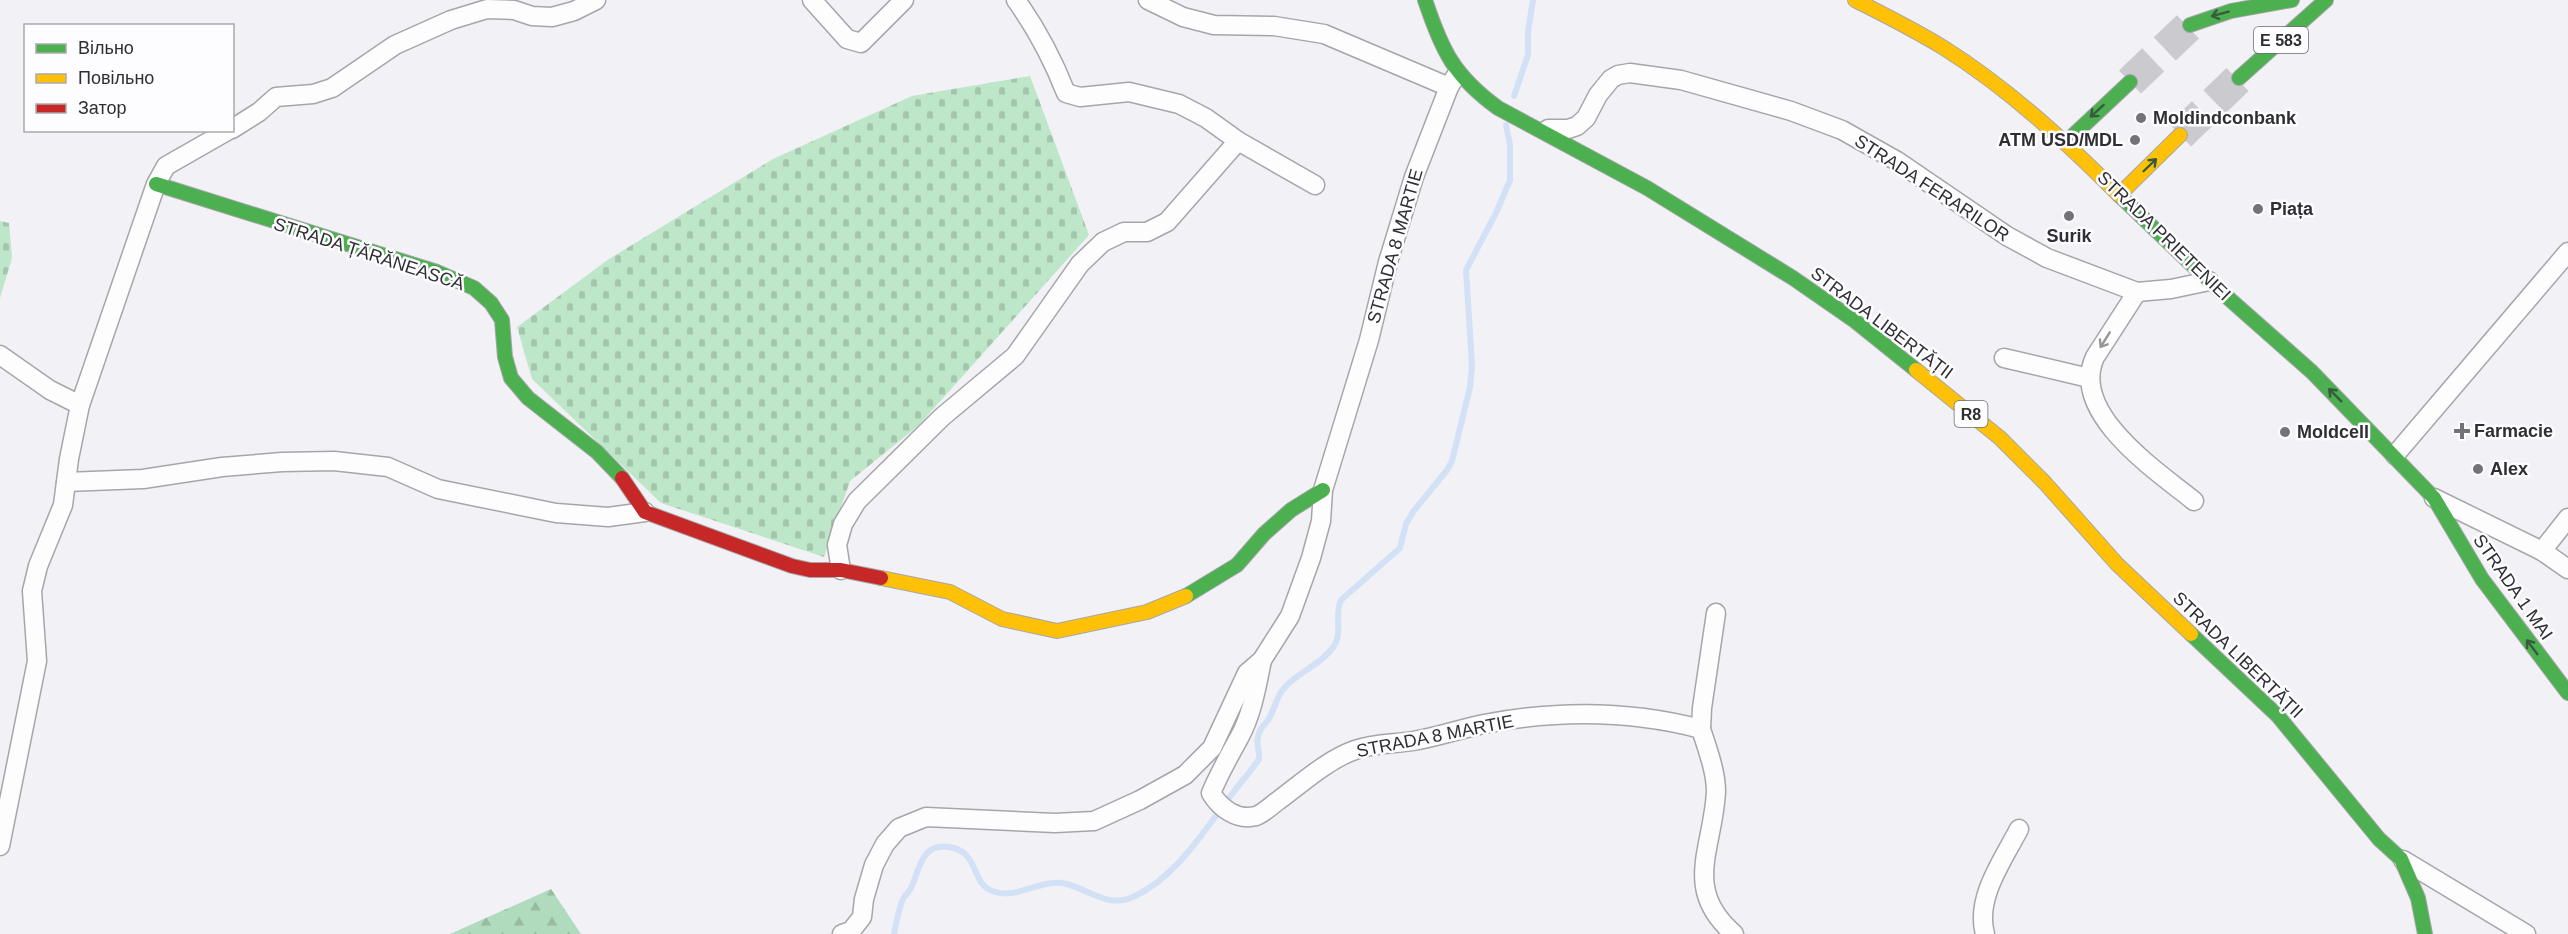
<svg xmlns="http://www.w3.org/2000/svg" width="2568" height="934" viewBox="0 0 2568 934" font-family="Arial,sans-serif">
<defs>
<pattern id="forest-firs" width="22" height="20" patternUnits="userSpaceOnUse" patternTransform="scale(1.5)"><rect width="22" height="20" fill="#b0dbbd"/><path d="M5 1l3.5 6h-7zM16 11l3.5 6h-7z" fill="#98bca3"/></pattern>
<pattern id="cemetery-stones" width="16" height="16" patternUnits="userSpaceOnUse" patternTransform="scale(1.5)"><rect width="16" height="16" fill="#bee6c9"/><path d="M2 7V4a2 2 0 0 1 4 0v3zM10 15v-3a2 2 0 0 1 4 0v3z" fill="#a4c6ad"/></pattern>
</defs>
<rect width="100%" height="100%" fill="#f1f1f6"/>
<path fill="url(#forest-firs)" d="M 551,889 L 581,934 L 450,934 Z"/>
<g fill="url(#cemetery-stones)">
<path d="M 1030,76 L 1089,235 L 918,426 L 850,481 L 824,557 L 661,503 L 532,379 L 517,327 L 609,259 L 773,159 L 912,96 Z"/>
<path d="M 0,221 L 9,223 L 12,258 L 0,298 Z"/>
</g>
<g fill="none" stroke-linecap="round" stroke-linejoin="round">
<g stroke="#d2e1f6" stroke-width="6">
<path d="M 1514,96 L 1528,55 L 1528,32 L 1533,0"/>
<path d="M 894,934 C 896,924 899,907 903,899 C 905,895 909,892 911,888 C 920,869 921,842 950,847 C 955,848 962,851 966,855 C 977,866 976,885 992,891 C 1017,901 1041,877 1067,884 C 1092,891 1109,909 1135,896 C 1183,874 1214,813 1248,774 L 1259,759 C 1260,752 1256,744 1258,737 C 1259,728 1266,724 1270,717 C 1275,707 1277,696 1284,688 C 1299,671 1321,665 1334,646 C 1343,632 1334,614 1341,600 L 1400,548 L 1406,524 L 1413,512 L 1447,470 L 1452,461 L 1470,387 L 1472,365 L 1466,270 L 1496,213 L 1510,180 L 1510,145 L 1506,125"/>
</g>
<g stroke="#cacacf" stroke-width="32" stroke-dasharray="32 16" stroke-linecap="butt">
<path d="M 2130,82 L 2190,25"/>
<path d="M 2180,135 L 2239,78"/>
</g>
<g stroke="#a6a6aa" stroke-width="21">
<g id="street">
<path d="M 812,0 L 847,39 L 861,43 L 904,0"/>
<path d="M 1016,0 C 1036,28 1053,60 1066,93 L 1080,97 L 1129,92 L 1179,104 L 1206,118 L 1238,141 L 1315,185"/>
<path d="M 1148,0 L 1183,17 L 1214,25 L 1274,26 L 1324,34 L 1449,87"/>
<path d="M 232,129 L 259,112 L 276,97 L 313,94 L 332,88 L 395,45 L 451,20 L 487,9 L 514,10 L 532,16 L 552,17 L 574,11 L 596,0"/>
<path d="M 1548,129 L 1568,129 L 1577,126 L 1586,118 L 1598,95 L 1611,79 L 1618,75 L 1630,73 L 1681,80 L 1791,111 L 1842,130 L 1897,161 L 2007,236 L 2047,258 L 2137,292 L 2171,289 L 2209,281"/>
<path d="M 2137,292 L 2095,357 C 2069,413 2157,471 2194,501"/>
<path d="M 0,355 L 50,390 L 80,405"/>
<path d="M 2004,358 L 2089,378"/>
<path d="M 2395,455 L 2568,252"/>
<path d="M 66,482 L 143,479 L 222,467 L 282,462 L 334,461 L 388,467 L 438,489 L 556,513 L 608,517 L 645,512"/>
<path d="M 2434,498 L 2542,551 L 2568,569"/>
<path d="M 2542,551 L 2568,518"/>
<path d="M 841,570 L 837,545 L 843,524 L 857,501 L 942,417 L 1015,356 L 1080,264 L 1103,242 L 1124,232 L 1147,232 L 1167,222 L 1238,141"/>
<path d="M 1262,660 C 1257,685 1252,715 1239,738 C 1229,756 1219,774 1211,793 C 1220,808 1237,821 1256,816 C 1264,813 1272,805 1279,800 C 1302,783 1327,760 1355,750 C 1374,743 1394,744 1413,741 C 1437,737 1460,729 1484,724 C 1557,710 1629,710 1701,729 C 1707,748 1716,771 1716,792 C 1713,849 1682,889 1734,934"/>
<path d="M 1701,729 L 1702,708 L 1716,613"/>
<path d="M 0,846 L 37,661 L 32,591 L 38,566 L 63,505 L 69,459 L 80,405 L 156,184 L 166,166 L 229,130"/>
<path d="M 2403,860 L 2526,934"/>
<path d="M 842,934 L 851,931 L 862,917 L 864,899 L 874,865 L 885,844 L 899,828 L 926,817 L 1055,823 L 1094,821 L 1140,800 L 1185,775 L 1212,748 L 1247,673 L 1262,660 L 1290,616 L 1311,558 L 1321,521 L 1323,490 L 1369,340 L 1388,262 L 1414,177 L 1449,87 L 1457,74"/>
<path d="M 1985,934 C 1975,898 2003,860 2019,829"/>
</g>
</g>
<g stroke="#a6a6aa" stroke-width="16">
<g id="fast">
<path d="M 1425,0 C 1442,51 1454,76 1498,108 L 1647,188 L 1793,278 L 1855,321 L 1916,370"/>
<path d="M 2190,25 L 2231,11 L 2292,0"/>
<path d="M 2239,78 L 2326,0"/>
<path d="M 2066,142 L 2130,82"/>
<path d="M 156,184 L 437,272 L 474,288 L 491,303 L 502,320 L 505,357 L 511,378 L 528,398 L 597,452 L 622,478"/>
<path d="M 2119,195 L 2209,281 L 2312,372 L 2434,498 L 2482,579 L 2568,693"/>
<path d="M 1186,596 L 1237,565 L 1264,534 L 1291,510 L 1323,490"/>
<path d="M 2191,634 L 2278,716 L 2379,839 L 2401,859 L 2418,898 L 2425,934"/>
</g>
</g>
<g stroke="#a6a6aa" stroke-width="16">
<g id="slow">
<path d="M 1855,0 C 1885,15 1915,30 1944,48 C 2009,89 2065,141 2119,195 L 2180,135"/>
<path d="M 1916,370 L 2000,438 L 2045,483 L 2117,564 L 2191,634"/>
<path d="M 881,578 L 950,592 L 1002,619 L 1057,631 L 1147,612 L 1186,596"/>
</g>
</g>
<g stroke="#a6a6aa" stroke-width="16">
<path id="jam" d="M 622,478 L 645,512 L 792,566 L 810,570 L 841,570 L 881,578"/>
</g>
<use href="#street" stroke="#fdfdfe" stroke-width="18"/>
<use href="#fast" stroke="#4caf50" stroke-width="14"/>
<use href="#slow" stroke="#ffc107" stroke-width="14"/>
<use href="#jam" stroke="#c62828" stroke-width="14"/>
</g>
<defs><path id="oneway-shaft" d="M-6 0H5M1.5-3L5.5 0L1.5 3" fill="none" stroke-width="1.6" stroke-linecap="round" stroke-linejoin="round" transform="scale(1.5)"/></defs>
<g stroke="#395b3d">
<use href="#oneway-shaft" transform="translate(2220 14) rotate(165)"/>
<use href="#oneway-shaft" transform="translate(2097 111) rotate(138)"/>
<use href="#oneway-shaft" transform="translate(2150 165) rotate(-44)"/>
<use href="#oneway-shaft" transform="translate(2335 395) rotate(-135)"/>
<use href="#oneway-shaft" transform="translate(2532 647) rotate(-127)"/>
</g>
<use stroke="#969698" href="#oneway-shaft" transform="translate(2105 340) rotate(122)"/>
<g fill="#737277" stroke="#fdfcff" stroke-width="2">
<circle cx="2141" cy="118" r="6"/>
<circle cx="2135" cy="140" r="6"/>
<circle cx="2258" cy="209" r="6"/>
<circle cx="2069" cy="216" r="6"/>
<path d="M2459 422h6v6h6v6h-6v6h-6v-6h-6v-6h6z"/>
<circle cx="2285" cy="432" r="6"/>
<circle cx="2478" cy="469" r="6"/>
</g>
<g text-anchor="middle" stroke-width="5" stroke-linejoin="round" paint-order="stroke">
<g fill="#fdfcff" stroke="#6d6c70" stroke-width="1.5">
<rect x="2254" y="27" width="54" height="26" rx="4.5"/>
<rect x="1954.5" y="401" width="33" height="26" rx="4.5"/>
</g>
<g font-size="16" font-weight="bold" fill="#2f2e33">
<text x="2281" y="46">E 583</text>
<text x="1971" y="420">R8</text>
</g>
<g font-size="18" font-weight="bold" fill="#2f2e33" stroke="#fdfcff" text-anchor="start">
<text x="2153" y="124">Moldindconbank</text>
<text x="2123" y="146" text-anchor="end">ATM USD/MDL</text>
<text x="2270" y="215">Piața</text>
<text x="2069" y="242" text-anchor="middle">Surik</text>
<text x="2474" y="437">Farmacie</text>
<text x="2297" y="438">Moldcell</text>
<text x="2490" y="475">Alex</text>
</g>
<g font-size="18" fill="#2f2e33" stroke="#fdfcff">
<text transform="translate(1932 188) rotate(33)" y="6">STRADA FERARILOR</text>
<text transform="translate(2164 236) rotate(44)" y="6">STRADA PRIETENIEI</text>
<text transform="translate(1395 246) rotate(-74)" y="6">STRADA 8 MARTIE</text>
<text transform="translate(369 254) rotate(18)" y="6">STRADA ȚĂRĂNEASCĂ</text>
<text transform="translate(1882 323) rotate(37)" y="6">STRADA LIBERTĂȚII</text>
<text transform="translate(2513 587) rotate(55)" y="6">STRADA 1 MAI</text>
<text transform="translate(2238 655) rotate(44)" y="6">STRADA LIBERTĂȚII</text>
<text transform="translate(1435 736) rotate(-11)" y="6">STRADA 8 MARTIE</text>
</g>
</g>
<rect x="24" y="24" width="210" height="108" fill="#fdfcff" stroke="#abaaad" stroke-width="1.5"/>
<rect x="36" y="44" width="30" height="9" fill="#4caf50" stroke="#abaaad" stroke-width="1.5"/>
<text x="78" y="54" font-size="18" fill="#2f2e33">Вільно</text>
<rect x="36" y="74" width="30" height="9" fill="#ffc107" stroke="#abaaad" stroke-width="1.5"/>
<text x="78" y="84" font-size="18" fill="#2f2e33">Повільно</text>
<rect x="36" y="104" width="30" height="9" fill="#c62828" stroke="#abaaad" stroke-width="1.5"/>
<text x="78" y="114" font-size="18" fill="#2f2e33">Затор</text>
</svg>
